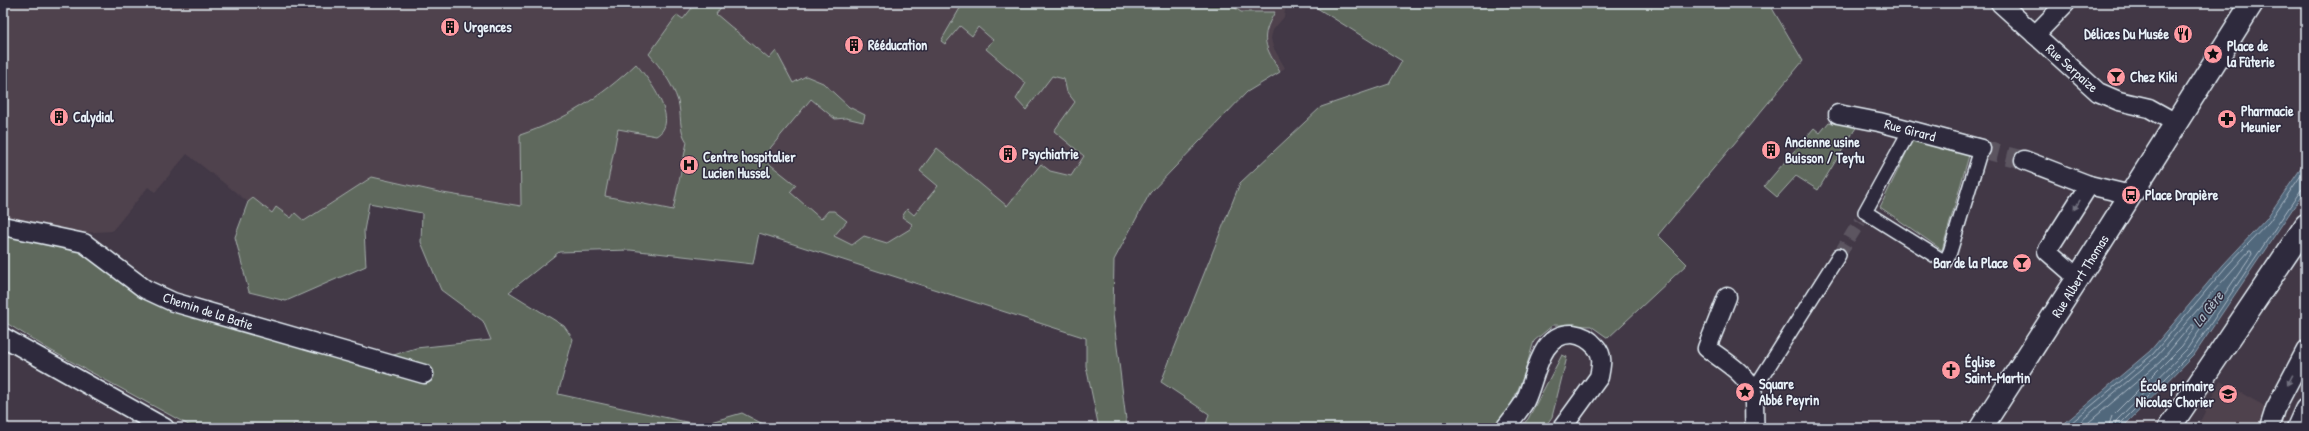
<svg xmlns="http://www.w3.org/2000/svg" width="2309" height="431" viewBox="0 0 2309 431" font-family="'Patrick Hand',sans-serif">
<rect width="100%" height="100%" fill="#423846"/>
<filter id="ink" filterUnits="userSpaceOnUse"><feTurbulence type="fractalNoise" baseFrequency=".025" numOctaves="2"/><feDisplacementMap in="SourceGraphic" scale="8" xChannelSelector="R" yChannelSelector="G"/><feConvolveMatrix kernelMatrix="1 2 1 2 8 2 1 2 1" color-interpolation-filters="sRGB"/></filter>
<g filter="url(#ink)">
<g fill="#4f424d">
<path d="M 3,3 L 1286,3 L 1284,17 L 1273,30 L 1271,38 L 1273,47 L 1285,68 L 1247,92 L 1150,193 L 1114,260 L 1113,314 L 1117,348 L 759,233 L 661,228 L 443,193 L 372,177 L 304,221 L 272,213 L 253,198 L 248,202 L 187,154 L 155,192 L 148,187 L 112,231 L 80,233 L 3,217 Z"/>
<path d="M 2220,381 L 2268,408 L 2261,428 L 2197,428 Z"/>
</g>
<g fill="#5f695d" stroke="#a4adaa">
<path d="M 696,3 L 724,3 L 716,14 L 769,59 L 776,51 L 793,83 L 806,76 L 823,83 L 849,107 L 865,115 L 863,122 L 846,118 L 835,119 L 811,99 L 762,158 L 796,185 L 790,192 L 821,219 L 828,211 L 834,211 L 847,221 L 834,236 L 852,245 L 864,236 L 887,243 L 910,229 L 912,224 L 902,217 L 907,209 L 914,215 L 938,186 L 920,171 L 937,148 L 1007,206 L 1041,164 L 1050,171 L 1071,176 L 1084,156 L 1054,131 L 1075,102 L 1067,92 L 1064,79 L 1052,76 L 1026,110 L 1016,99 L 1026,83 L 986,49 L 993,40 L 978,27 L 972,36 L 960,26 L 945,44 L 941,41 L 963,3 L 1228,3 L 1241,12 L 1275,12 C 1259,39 1265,46 1280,72 L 1247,92 L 1150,193 L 1114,260 L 1113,314 L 1127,428 L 1099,428 L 1086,366 L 1086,338 L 759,233 L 753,264 L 630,250 L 559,252 L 509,292 L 564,326 L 573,339 L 558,394 L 700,425 L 742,413 L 763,424 L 764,428 L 313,428 L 294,423 L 292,428 L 194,428 L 50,350 L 3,321 L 3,233 L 71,244 L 155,297 L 362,365 L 416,348 L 491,340 L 483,321 L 441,290 L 421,242 L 422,213 L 369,203 L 364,231 L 366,266 L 286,301 L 249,292 L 235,237 L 248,202 L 253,198 L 272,213 L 276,207 L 291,218 L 295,213 L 304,221 L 372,177 L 443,193 L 521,206 L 520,135 C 565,120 601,97 636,64 C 648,78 682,122 656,136 L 618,129 L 605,196 L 673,210 L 687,142 C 678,129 682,115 678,101 C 672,83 661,68 649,54 L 677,15 L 683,19 Z"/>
<path d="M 1309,3 L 1769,3 L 1803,61 L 1658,235 L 1687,264 L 1608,338 L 1591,326 L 1553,325 L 1534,341 L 1523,378 L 1508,412 L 1495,428 L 1205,428 L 1209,414 L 1161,382 L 1240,183 L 1321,107 L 1389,84 L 1402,61 Z"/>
<path d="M 1843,117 L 1857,126 L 1818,190 L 1796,176 L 1777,197 L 1764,186 L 1814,128 L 1820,133 L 1829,122 L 1836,124 Z"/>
<path d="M 1913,139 L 1970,152 L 1942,250 L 1880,207 Z"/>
<path d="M 1562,355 L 1567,357 L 1552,417 L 1544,428 L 1520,428 L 1528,419 Z"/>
</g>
<path fill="#51677c" stroke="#8d9eae" d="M 2306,161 L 2306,189 L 2194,355 L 2122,428 L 2059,428 L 2150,351 L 2223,265 L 2266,219 Z"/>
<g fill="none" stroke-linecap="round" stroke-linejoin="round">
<g stroke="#acbac6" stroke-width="1">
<path d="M 2065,428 L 2153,354 L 2226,267 L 2269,222 L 2306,168"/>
<path d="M 2073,428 L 2156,357 L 2249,251 L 2251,251 L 2252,254 L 2187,349 L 2117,420 L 2114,428"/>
<path d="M 2082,428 L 2160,362 L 2191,325 L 2194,325 L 2194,328 L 2182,346 L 2112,416 L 2108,428"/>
<path d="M 2119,428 L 2121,423 L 2191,353 L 2301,190 L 2306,188"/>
</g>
<path stroke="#5b5461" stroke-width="13" stroke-dasharray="13 6" stroke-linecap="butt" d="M 1839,255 L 1860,221"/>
<path stroke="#5b5461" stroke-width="18" stroke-dasharray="18 9" stroke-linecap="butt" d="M 1981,149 L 2024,160"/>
<g stroke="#e8f1f8" stroke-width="16">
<g id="pedestrian">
<path d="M 1910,130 L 1865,212 L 1945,262 L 1950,252 L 1981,149"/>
<path d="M 1753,391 L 1839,255"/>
</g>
</g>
<g stroke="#e8f1f8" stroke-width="21">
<g id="minor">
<path d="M 2000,3 L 2098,92 L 2119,101 L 2149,108 L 2176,123"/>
<path d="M 2035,35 L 2066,3"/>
<path d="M 1838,114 L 1879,122 L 1981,149"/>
<path d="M 2024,160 L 2089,185"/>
<path d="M 3,226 L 84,243 L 145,289 L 173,302 L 424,374"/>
<path d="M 2078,278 L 2047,251 L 2089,185 L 2131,195"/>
<path d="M 1727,297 L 1707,348 C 1722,360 1745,372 1752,391 C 1756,401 1753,416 1755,428"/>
<path d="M 3,337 L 165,428"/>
<path d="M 1505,428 C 1512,419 1519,411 1525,401 C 1536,379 1539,332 1573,334 C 1583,335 1590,340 1596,347 C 1604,356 1601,366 1599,377 L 1562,428"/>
<path d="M 2269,428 L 2275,409 L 2306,350"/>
</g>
</g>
<g stroke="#e8f1f8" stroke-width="25">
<g id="secondary">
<path d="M 1981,428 L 2078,278 L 2252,3"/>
<path d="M 2298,428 L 2306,410"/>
</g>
</g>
<g stroke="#e8f1f8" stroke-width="25">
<path id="primary" d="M 2169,428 L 2306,225"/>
</g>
<use href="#pedestrian" stroke="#2f2a3d" stroke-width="13"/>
<use href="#minor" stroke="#2f2a3d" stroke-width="18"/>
<use href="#secondary" stroke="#2f2a3d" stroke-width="22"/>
<use href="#primary" stroke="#2f2a3d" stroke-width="22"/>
</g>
<defs><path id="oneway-solid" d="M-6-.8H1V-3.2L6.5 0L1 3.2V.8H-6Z"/></defs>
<g fill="#70707e">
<use href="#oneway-solid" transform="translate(2077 205) rotate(122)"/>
<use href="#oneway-solid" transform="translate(2290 380) rotate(118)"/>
</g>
</g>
<defs>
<g id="building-disc" transform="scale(1)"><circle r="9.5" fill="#ff9aa2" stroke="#2f2a3d"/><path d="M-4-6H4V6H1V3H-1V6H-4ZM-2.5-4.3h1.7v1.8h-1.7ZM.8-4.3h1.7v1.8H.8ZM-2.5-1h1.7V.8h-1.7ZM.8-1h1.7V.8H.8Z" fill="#111"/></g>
<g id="restaurant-disc" transform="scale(1)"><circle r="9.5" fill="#ff9aa2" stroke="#2f2a3d"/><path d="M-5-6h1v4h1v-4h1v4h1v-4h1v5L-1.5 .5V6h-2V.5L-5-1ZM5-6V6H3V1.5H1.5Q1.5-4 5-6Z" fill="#111"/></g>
<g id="sight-disc" transform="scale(1)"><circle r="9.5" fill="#ff9aa2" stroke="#2f2a3d"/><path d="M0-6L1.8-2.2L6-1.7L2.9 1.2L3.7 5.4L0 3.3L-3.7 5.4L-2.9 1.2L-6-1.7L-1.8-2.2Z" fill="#111"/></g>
<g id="bar-disc" transform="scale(1)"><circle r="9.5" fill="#ff9aa2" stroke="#2f2a3d"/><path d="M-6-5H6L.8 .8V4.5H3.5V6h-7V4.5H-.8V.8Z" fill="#111"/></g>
<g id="pharmacy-disc" transform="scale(1)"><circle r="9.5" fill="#ff9aa2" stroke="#2f2a3d"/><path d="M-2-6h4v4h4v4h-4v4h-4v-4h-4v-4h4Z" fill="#111"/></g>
<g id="hospital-disc" transform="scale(1)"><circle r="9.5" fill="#ff9aa2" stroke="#2f2a3d"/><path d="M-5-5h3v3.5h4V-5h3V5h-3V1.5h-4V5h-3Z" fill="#111"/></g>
<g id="bus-disc" transform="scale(1)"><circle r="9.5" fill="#ff9aa2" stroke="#2f2a3d"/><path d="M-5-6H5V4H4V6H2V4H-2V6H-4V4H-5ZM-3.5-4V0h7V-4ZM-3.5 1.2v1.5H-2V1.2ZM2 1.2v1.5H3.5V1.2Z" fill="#111"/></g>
<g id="church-disc" transform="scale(1)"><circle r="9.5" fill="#ff9aa2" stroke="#2f2a3d"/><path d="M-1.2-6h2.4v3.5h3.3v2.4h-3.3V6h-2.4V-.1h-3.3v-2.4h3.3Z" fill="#111"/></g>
<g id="school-disc" transform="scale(1)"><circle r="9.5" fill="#ff9aa2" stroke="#2f2a3d"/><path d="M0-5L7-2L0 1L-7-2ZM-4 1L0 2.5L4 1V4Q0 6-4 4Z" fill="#111"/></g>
</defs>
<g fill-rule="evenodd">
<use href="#building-disc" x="450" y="27"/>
<use href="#restaurant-disc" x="2183" y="34"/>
<use href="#building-disc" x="854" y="45"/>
<use href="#sight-disc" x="2213" y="54"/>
<use href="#bar-disc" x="2116" y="77"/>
<use href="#building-disc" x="59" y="117"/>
<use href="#pharmacy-disc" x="2227" y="119"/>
<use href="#building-disc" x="1771" y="150"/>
<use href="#building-disc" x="1008" y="154"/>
<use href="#hospital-disc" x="689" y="165"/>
<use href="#bus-disc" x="2131" y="195"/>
<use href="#bar-disc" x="2022" y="263"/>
<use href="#church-disc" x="1951" y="370"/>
<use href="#sight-disc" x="1745" y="392"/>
<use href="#school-disc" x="2228" y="394"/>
</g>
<g text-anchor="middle" stroke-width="3" stroke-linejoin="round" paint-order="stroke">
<g font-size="14" font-weight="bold" fill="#e8f1f8" stroke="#2f2a3d" text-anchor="start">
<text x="464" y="32">Urgences</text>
<text x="2169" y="39" text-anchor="end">Délices Du Musée</text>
<text x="868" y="50">Rééducation</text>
<text x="2227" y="51">Place de<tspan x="2227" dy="16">la Fûterie</tspan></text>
<text x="2130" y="82">Chez Kiki</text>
<text x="2241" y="116">Pharmacie<tspan x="2241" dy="16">Meunier</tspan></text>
<text x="73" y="122">Calydial</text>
<text x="1785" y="147">Ancienne usine<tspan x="1785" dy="16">Buisson / Teytu</tspan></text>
<text x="1022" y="159">Psychiatrie</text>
<text x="703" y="162">Centre hospitalier<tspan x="703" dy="16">Lucien Hussel</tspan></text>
<text x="2145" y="200">Place Drapière</text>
<text x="2008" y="268" text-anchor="end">Bar de la Place</text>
<text x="1965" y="367">Église<tspan x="1965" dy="16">Saint-Martin</tspan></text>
<text x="1759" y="389">Square<tspan x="1759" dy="16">Abbé Peyrin</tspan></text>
<text x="2214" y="391" text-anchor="end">École primaire<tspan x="2214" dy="16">Nicolas Chorier</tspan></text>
</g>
<g font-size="14" fill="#e8f1f8" stroke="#2f2a3d">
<text transform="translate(2072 68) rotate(42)" y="5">Rue Serpaize</text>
<text transform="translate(1910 130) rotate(15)" y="5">Rue Girard</text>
<text transform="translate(2080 276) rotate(-58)" y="5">Rue Albert Thomas</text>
<text transform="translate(208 311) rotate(18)" y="5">Chemin de la Batie</text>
</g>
<g font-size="15" font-style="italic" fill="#acbac6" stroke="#2f2a3d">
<text transform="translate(2208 309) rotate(-52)" y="5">La Gère</text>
</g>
</g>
<rect width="2309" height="431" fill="none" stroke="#2f2a3d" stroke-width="16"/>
<rect x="8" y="8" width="2293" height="415" fill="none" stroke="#e8f1f8" stroke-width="1.5" filter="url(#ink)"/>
</svg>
